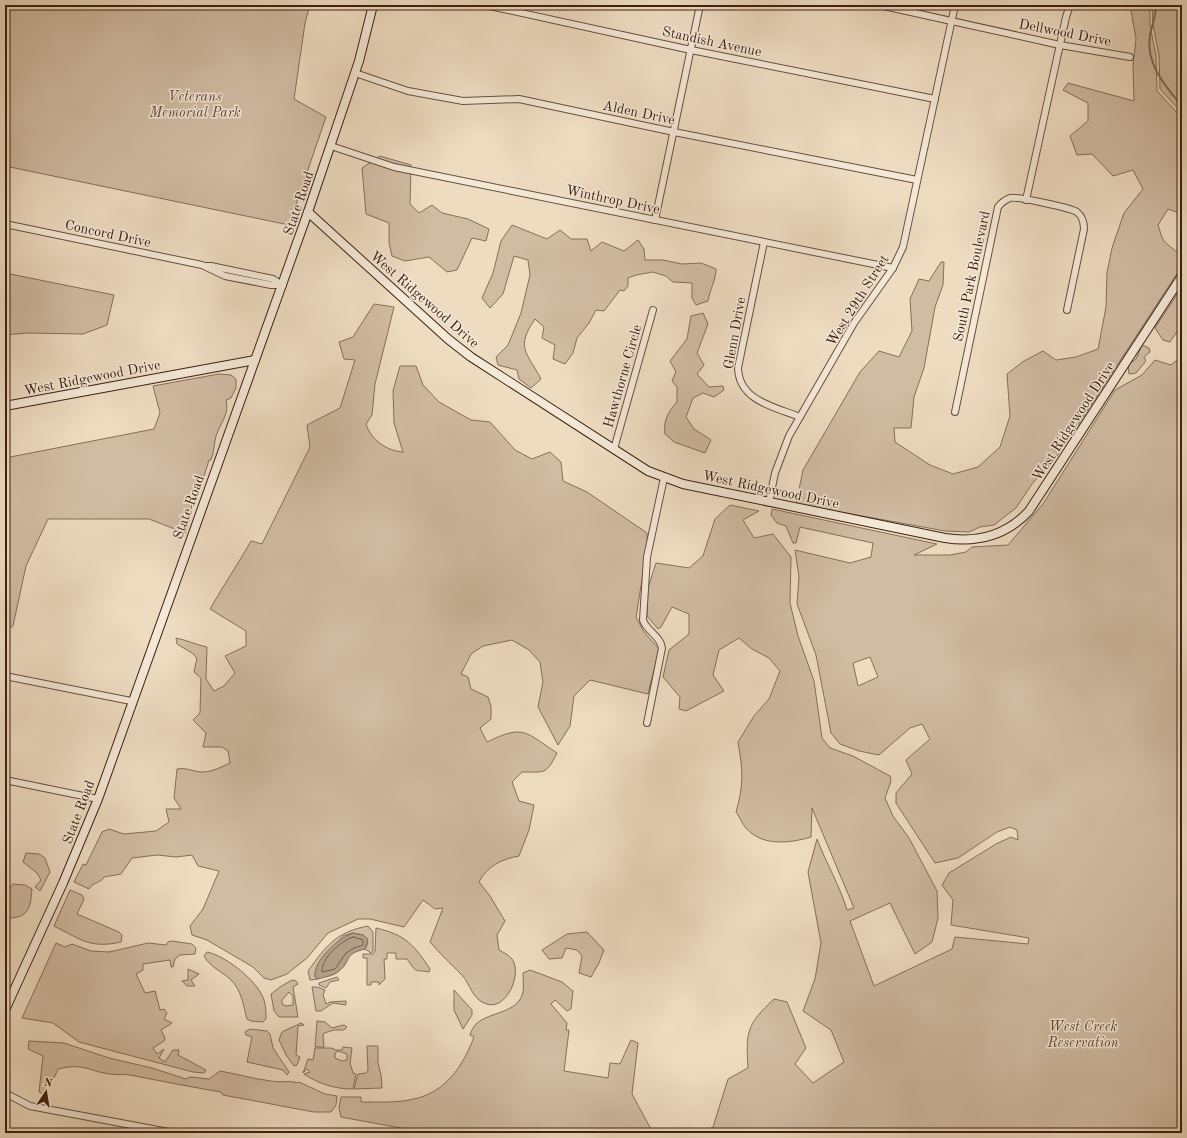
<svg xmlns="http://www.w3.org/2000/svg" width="1187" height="1138" viewBox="0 0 1187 1138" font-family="'Old Standard TT',serif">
<rect width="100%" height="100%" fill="#eedcc1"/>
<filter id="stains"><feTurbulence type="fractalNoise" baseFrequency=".005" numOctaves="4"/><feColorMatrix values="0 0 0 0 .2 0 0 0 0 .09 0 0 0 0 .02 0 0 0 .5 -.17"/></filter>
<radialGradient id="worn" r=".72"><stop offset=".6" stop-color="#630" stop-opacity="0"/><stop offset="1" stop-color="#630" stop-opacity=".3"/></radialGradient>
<g fill="#d0bca3" stroke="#866e5a" fill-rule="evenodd">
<path d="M 5,5 L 310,5 L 305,23 L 294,99 L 326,117 L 289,225 L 5,166 Z"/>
<path d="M 1130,5 L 1150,5 L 1150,25 L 1156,56 L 1157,91 L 1182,118 L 1182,214 L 1168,209 L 1158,225 C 1160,230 1161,237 1164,241 C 1172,250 1182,251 1182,266 L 1078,425 L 1056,457 L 1032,484 L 1016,508 L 994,525 L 980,527 L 969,532 L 945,531 L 796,504 L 803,470 L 860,372 L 879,351 L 899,357 L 912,331 L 910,299 L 919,279 L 929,281 L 941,262 L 944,262 L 943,285 L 935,307 L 924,368 L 914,397 L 911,428 L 894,428 L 895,442 L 930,465 L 953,474 L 978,467 L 1000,447 L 1010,416 L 1007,374 L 1024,361 L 1043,351 L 1056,360 L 1076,357 L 1098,349 L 1106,307 L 1107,273 L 1112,248 L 1124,213 L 1143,189 L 1133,170 L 1113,176 L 1092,154 L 1077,155 L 1070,136 L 1088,121 L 1088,103 L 1063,90 L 1068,83 L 1134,101 L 1133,65 L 1136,39 Z"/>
<path d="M 1152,5 L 1182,5 L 1182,113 L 1160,89 L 1159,56 L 1153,24 Z"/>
<path d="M 380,156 L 411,165 L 410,204 L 419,213 L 432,205 L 442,213 L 468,219 L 489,229 L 486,241 L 472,238 L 457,270 L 447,272 L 429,257 L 405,261 L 392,256 L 389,243 L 389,223 L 366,214 L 362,168 Z"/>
<path d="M 512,225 L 547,239 L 560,230 L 571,239 L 587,239 L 591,251 L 602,242 L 624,251 L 638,240 L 644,249 L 645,260 L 663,260 L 682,264 L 701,263 L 716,269 C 716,280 710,289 708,301 L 696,305 L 692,298 L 692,283 L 673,282 L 666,276 L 653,272 L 636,275 L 628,278 L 628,286 L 624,291 L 620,290 L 604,311 L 596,310 L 589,323 L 577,338 L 573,353 L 565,364 L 553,359 L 555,345 L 542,338 L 544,327 L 535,319 C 515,348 527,352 541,379 L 531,388 L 519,379 L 517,370 L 498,365 L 496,357 L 508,345 L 521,313 L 530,275 L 528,260 L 514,256 L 503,294 L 490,308 L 482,298 L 493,273 L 501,241 Z"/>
<path d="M 5,273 L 114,295 L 107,325 L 83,334 L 27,333 L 5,335 Z"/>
<path d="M 1182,287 L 1182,324 L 1170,342 L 1163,340 L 1155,328 Z"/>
<path d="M 374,304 L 394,307 L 375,384 L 372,415 L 366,424 C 371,440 387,451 403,452 L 394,423 L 393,391 L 400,366 L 416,366 L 423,385 L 439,402 L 471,420 L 490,422 L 515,450 L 532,459 L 550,452 L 561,462 L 563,481 L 587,492 L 647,533 L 647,549 L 636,617 L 644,632 L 659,649 L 648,694 L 590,680 L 574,696 L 570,726 L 558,745 L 538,707 L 543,682 L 540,662 L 529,650 L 512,640 L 483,646 L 471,654 L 461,674 L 468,677 L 471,689 L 488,697 L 491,706 L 491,719 L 480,728 L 487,742 C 524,724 525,732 557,753 C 546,775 545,772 522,772 L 512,782 L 519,801 L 534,805 L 529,830 L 519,856 C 502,859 487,866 479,882 L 490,896 L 505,921 L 497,935 L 499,950 C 503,952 509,955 512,959 C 523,973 506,1014 484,1003 C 472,998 470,984 462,975 C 451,964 440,954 430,942 L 443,908 L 435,909 L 423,900 L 404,927 L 370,919 L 358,919 L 328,933 L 307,958 L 287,974 L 271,980 L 264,978 L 253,967 L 207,940 L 192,935 L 190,926 L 203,909 L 219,871 L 198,866 L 192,855 L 176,857 L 157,855 L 132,858 L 121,874 L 104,877 C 101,883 93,882 89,889 L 74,882 L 83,864 L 86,865 L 102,832 L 109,829 L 124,834 L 156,831 L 169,822 L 166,809 L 181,809 L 174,798 L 177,769 C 186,767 194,772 202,772 C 212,772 221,767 230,763 L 228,751 L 222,747 L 203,747 L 206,733 L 193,720 L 200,713 L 201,678 L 194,672 L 197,658 L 192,653 L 177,644 L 176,638 C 187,640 196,645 207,647 L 206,679 L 214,691 L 224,686 L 235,673 L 225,656 L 246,646 L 246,631 L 210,609 C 223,586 238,564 251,541 L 262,544 L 310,447 L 307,425 L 340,408 L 355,360 L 344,359 L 339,342 L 353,337 Z"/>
<path d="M 703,313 L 708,324 L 697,353 L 704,365 L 697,374 L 709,387 L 723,386 L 724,390 L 714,397 L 703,393 L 693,398 L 686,417 L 694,429 L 711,440 L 705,453 L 674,442 L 665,434 C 663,421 668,412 677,402 L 677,387 L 672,381 L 676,372 L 670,361 L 687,339 L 691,316 Z"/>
<path d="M 1142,345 L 1149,348 L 1150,352 L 1144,357 L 1146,361 L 1136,373 L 1129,374 L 1128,365 L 1136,359 Z"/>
<path d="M 1182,356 L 1182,1133 L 703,1133 L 713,1127 L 728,1079 L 748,1068 C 746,1032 746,1025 774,999 L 787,1002 L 806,1048 L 795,1064 L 813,1083 L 844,1062 L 831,1030 L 803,1011 L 815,979 L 821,943 L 808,872 L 817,839 C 826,863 840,886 847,910 L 854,908 L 812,808 L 811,837 C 791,843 762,847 746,828 C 742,824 740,817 736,812 C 744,784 743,771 738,742 L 754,716 L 769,699 L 780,671 L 769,658 L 752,649 L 739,638 L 719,650 L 713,675 L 724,691 L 686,711 L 679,709 L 680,697 L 663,677 L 669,650 L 689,634 L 689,614 L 672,607 L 661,627 L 658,629 L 647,616 L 648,588 L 656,563 L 689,568 L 703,556 L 715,519 L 730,505 L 759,511 L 743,520 L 754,538 L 773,534 L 791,557 L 790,603 L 798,636 L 814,681 L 822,738 L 830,748 L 853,756 L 890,776 L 891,781 L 885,798 L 893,816 L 909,838 L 937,891 L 938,918 L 932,942 L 915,954 L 890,903 L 850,921 L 874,986 L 952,949 L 955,937 L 1028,944 L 1029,938 L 951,925 L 953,900 L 942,885 L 949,873 L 996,844 L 1011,837 L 1018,840 L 1017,830 L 1010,827 L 997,832 L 958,858 L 935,863 L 896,803 L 896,793 L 912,774 L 906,760 L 930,739 L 922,724 L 910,728 L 879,755 L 859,751 L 840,744 L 831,733 L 816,655 L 797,604 L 799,577 L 795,550 L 850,563 L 871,557 L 873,543 L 800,527 L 796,543 L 793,543 L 786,526 L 777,523 L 771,515 L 772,509 L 937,544 L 914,555 L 950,555 L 966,552 L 972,547 L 1008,545 L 1043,504 L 1115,390 L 1142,375 L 1155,360 L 1171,365 ZM 870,657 L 878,677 L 858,686 L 853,663 Z"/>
<path d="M 219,374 L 231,375 L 236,379 L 236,388 L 231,398 L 226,400 C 230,413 220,424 216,436 C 214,444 214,452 211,460 L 209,460 L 202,483 L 197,489 L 197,500 L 193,499 L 189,522 L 185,533 L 149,519 L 48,519 L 26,566 L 13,626 L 5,631 L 5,458 L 154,429 L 160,413 L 153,386 Z"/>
<path d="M 26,853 L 39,854 L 45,858 L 50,872 L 40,891 L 35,887 L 41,880 L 37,873 L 23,862 Z"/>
<path d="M 13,884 L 25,885 L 32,889 C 31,899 31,911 21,916 C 15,918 11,917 5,921 L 5,914 L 8,905 L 8,891 Z"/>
<path d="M 70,890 L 82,895 L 84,899 L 77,914 L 119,932 L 122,935 L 121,942 C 90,949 80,939 54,926 Z"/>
<path d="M 368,926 L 373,932 L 373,951 L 371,953 L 365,949 L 368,943 L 363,935 L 352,933 L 343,936 L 316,970 L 315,974 L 318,979 L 310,980 L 308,971 C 326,946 336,932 368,926 Z"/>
<path d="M 376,928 C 406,935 414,945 430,969 L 429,972 C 414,969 418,975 407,959 L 396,959 L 396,953 L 387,953 L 387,959 L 384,959 L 385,979 L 379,985 L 379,982 L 371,982 L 371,985 L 367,985 L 367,958 L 363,958 L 363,954 L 373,954 L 375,951 Z"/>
<path d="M 587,932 L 604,950 L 599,963 L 591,977 L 579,973 L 582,956 L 577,950 L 566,948 L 562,958 L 549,959 L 542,950 L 567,934 Z"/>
<path d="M 172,941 L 192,944 L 196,948 L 195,954 L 180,955 L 175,959 L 173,967 L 171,967 L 170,960 L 143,964 L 143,970 L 136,974 L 145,993 L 155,991 L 160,1010 L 164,1009 L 167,1013 L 164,1019 L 172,1023 L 161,1030 L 165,1038 L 164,1041 L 153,1048 L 157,1054 L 164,1049 L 159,1058 L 165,1062 L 173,1050 L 179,1050 L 178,1055 L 206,1070 L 204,1073 L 193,1072 L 79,1042 L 53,1023 L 22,1018 L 56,943 L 65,947 L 72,944 L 91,951 L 109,952 L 148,943 L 166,945 L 168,942 Z"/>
<path d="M 207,952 C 226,956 258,981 264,1000 C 266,1006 266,1013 266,1019 L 263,1022 L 251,1021 L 247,1019 C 243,1005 242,990 230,979 C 221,971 210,967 204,956 Z"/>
<path d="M 188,969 L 199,974 L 191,980 L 195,986 L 187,986 L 182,981 L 188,980 Z"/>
<path d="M 530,970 L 562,982 L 573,991 L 571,1009 L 567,1011 L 555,1000 L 551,1004 L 567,1023 L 566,1030 L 569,1030 L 564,1071 L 608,1078 L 610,1063 L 620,1064 L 631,1040 L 638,1043 L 632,1094 L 653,1133 L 428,1133 L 341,1117 L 339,1108 L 341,1097 L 361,1097 L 361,1102 C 378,1102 398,1103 414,1099 C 446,1092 463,1066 474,1037 L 470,1035 C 471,1032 473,1027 476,1024 C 490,1011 518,1014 523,992 C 524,986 523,979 523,973 Z"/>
<path d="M 337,977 L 339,980 L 330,982 L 326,988 L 319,985 L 319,983 Z"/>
<path d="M 292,980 L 296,981 L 298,984 L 293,987 L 298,1017 L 279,1017 L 274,1011 L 271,994 L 280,987 ZM 289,992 L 293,996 L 293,1005 L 286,1006 L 282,1004 L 282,1000 Z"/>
<path d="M 312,987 L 317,987 L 325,990 L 323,995 L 326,1004 L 330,1002 L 346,1001 L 346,1005 L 333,1003 L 321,1011 L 316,1011 Z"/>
<path d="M 454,990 L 472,1010 L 472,1015 L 463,1029 L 454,1010 Z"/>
<path d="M 317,1021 L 325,1022 L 332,1028 L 344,1025 L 347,1027 L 344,1030 L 334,1030 L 324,1033 L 323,1035 L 324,1047 L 315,1047 Z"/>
<path d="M 301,1023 L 304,1025 L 298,1026 L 296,1055 L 300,1057 L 297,1065 L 294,1066 L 286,1055 L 279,1040 L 282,1032 Z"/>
<path d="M 250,1029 L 267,1031 L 270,1034 L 273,1048 L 289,1072 L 287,1075 L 283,1070 L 247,1062 L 252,1037 L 246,1035 L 245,1032 Z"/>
<path d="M 29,1041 L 64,1043 L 109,1058 L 152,1068 L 186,1079 L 190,1077 L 209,1079 L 220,1071 C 237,1074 254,1079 271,1081 C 281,1083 290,1080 298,1083 L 299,1082 L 325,1094 L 337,1096 L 336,1105 L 331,1112 L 314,1112 L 223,1095 L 221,1092 C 191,1087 161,1081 130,1075 C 123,1074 116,1075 109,1074 C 86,1070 83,1063 58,1069 L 54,1078 L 48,1081 L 46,1095 L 39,1092 L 43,1056 L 28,1049 Z"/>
<path d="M 367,1046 L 378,1046 L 378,1063 L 381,1075 L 382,1088 L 354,1089 L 358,1074 L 366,1073 L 368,1070 Z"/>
<path d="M 343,1047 L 352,1048 L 350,1063 L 353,1073 L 356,1074 L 353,1089 C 335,1089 319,1084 304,1074 L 310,1072 L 307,1069 L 303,1073 L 308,1059 L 313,1060 L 315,1048 L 331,1048 L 336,1050 L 342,1050 ZM 338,1051 L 347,1054 L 347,1060 L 342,1061 L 335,1058 L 335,1053 Z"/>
</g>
<path fill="#b19c85" stroke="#826a56" d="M 353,933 L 363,935 L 368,939 L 365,949 C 343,954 352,961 339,971 C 334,976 324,977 318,979 L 315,977 C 313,961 338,938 353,933 Z"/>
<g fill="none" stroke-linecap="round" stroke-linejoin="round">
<path stroke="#765e4a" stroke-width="1" d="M 353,937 L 363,940 L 363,945 L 354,948 L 346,953 L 335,969 L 322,972 C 321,958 341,941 353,937 Z"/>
<path stroke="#826a56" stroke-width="2" d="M 1156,5 C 1156,16 1152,25 1150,35 C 1145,63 1165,86 1182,106"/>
<g stroke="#684f3c" stroke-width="8">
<g id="street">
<path d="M 485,5 L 691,50 L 935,99"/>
<path d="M 879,5 L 1060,45 L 1130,57"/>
<path d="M 355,73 L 408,91 L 463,101 L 519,99 L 674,132 L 917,180"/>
<path d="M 331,146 L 394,167 L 893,268"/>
<path d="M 1026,200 L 1066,17 L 1070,5"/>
<path d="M 655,220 L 700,5"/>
<path d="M 5,224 L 202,265 L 225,276 L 271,285 L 283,285"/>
<path d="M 764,242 L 738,368 C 739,401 775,407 800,417"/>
<path d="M 205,266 L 211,266 L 273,279 L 282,285"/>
<path d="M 955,412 L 998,207 C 1001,203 1005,200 1010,198 C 1016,196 1071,208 1077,212 C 1082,216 1084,223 1084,229 L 1067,310"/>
<path d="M 614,449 L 653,310"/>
<path d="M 769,502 L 775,473 L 789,436 L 854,323 L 893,268 L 903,247 L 955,5"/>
<path d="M 5,676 L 131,701"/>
<path d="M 647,723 L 662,648 C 660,635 647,632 643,620 L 647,557 L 664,478"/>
<path d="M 5,780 L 98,799"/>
<path d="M 5,1093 L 30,1106 L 174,1133"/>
</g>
</g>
<g stroke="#3c2010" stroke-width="10">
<g id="secondary">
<path d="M 308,212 L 448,339 L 471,357 L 648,471 L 683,484 L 945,538 C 978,543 1006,536 1029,511 L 1182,276"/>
<path d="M 5,406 L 255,360"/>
<path d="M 5,1010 L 63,883 L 98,799 L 308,212 L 359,61 L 373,5"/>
</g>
</g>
<use href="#street" stroke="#f4e8d7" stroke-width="6"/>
<use href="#secondary" stroke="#f4e8d7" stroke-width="8"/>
</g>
<g text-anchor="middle" stroke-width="3" stroke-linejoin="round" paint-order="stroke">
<g font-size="14" fill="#3c2010" stroke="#f4e8d7">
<text transform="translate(1065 32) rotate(11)" y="5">Dellwood Drive</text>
<text transform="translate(712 41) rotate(12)" y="5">Standish Avenue</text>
<text transform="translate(639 112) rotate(12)" y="5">Alden Drive</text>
<text transform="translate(613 199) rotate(12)" y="5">Winthrop Drive</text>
<text transform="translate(298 203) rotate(-71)" y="5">State Road</text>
<text transform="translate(108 233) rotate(12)" y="5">Concord Drive</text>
<text transform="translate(971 276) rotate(-78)" y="5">South Park Boulevard</text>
<text transform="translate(425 299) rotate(41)" y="5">West Ridgewood Drive</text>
<text transform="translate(857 300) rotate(-58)" y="5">West 29th Street</text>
<text transform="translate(734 333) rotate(-80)" y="5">Glenn Drive</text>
<text transform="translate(622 376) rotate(-74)" y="5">Hawthorne Circle</text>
<text transform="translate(92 377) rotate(-11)" y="5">West Ridgewood Drive</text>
<text transform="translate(1073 421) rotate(-57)" y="5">West Ridgewood Drive</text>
<text transform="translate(771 489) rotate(12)" y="5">West Ridgewood Drive</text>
<text transform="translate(188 507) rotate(-70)" y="5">State Road</text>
<text transform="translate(78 812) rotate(-69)" y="5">State Road</text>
</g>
<g font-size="14" font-style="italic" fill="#614735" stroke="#f4e8d7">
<text x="195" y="101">Veterans<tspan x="195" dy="16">Memorial Park</tspan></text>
<text x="1083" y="1031">West Creek<tspan x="1083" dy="16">Reservation</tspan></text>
</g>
</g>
<rect width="1187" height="1138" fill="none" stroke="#eedcc1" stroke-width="20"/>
<rect x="6" y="6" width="1175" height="1126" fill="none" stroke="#3c2010" stroke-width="2"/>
<rect x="10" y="10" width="1167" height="1118" fill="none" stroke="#3c2010"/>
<g transform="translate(46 1092) rotate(12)" stroke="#f4e8d7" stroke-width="3" paint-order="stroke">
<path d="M0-3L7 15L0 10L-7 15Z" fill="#3c2010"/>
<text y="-6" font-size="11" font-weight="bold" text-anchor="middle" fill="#3c2010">N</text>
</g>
<rect width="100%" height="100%" filter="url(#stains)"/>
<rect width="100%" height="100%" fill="url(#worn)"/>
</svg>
